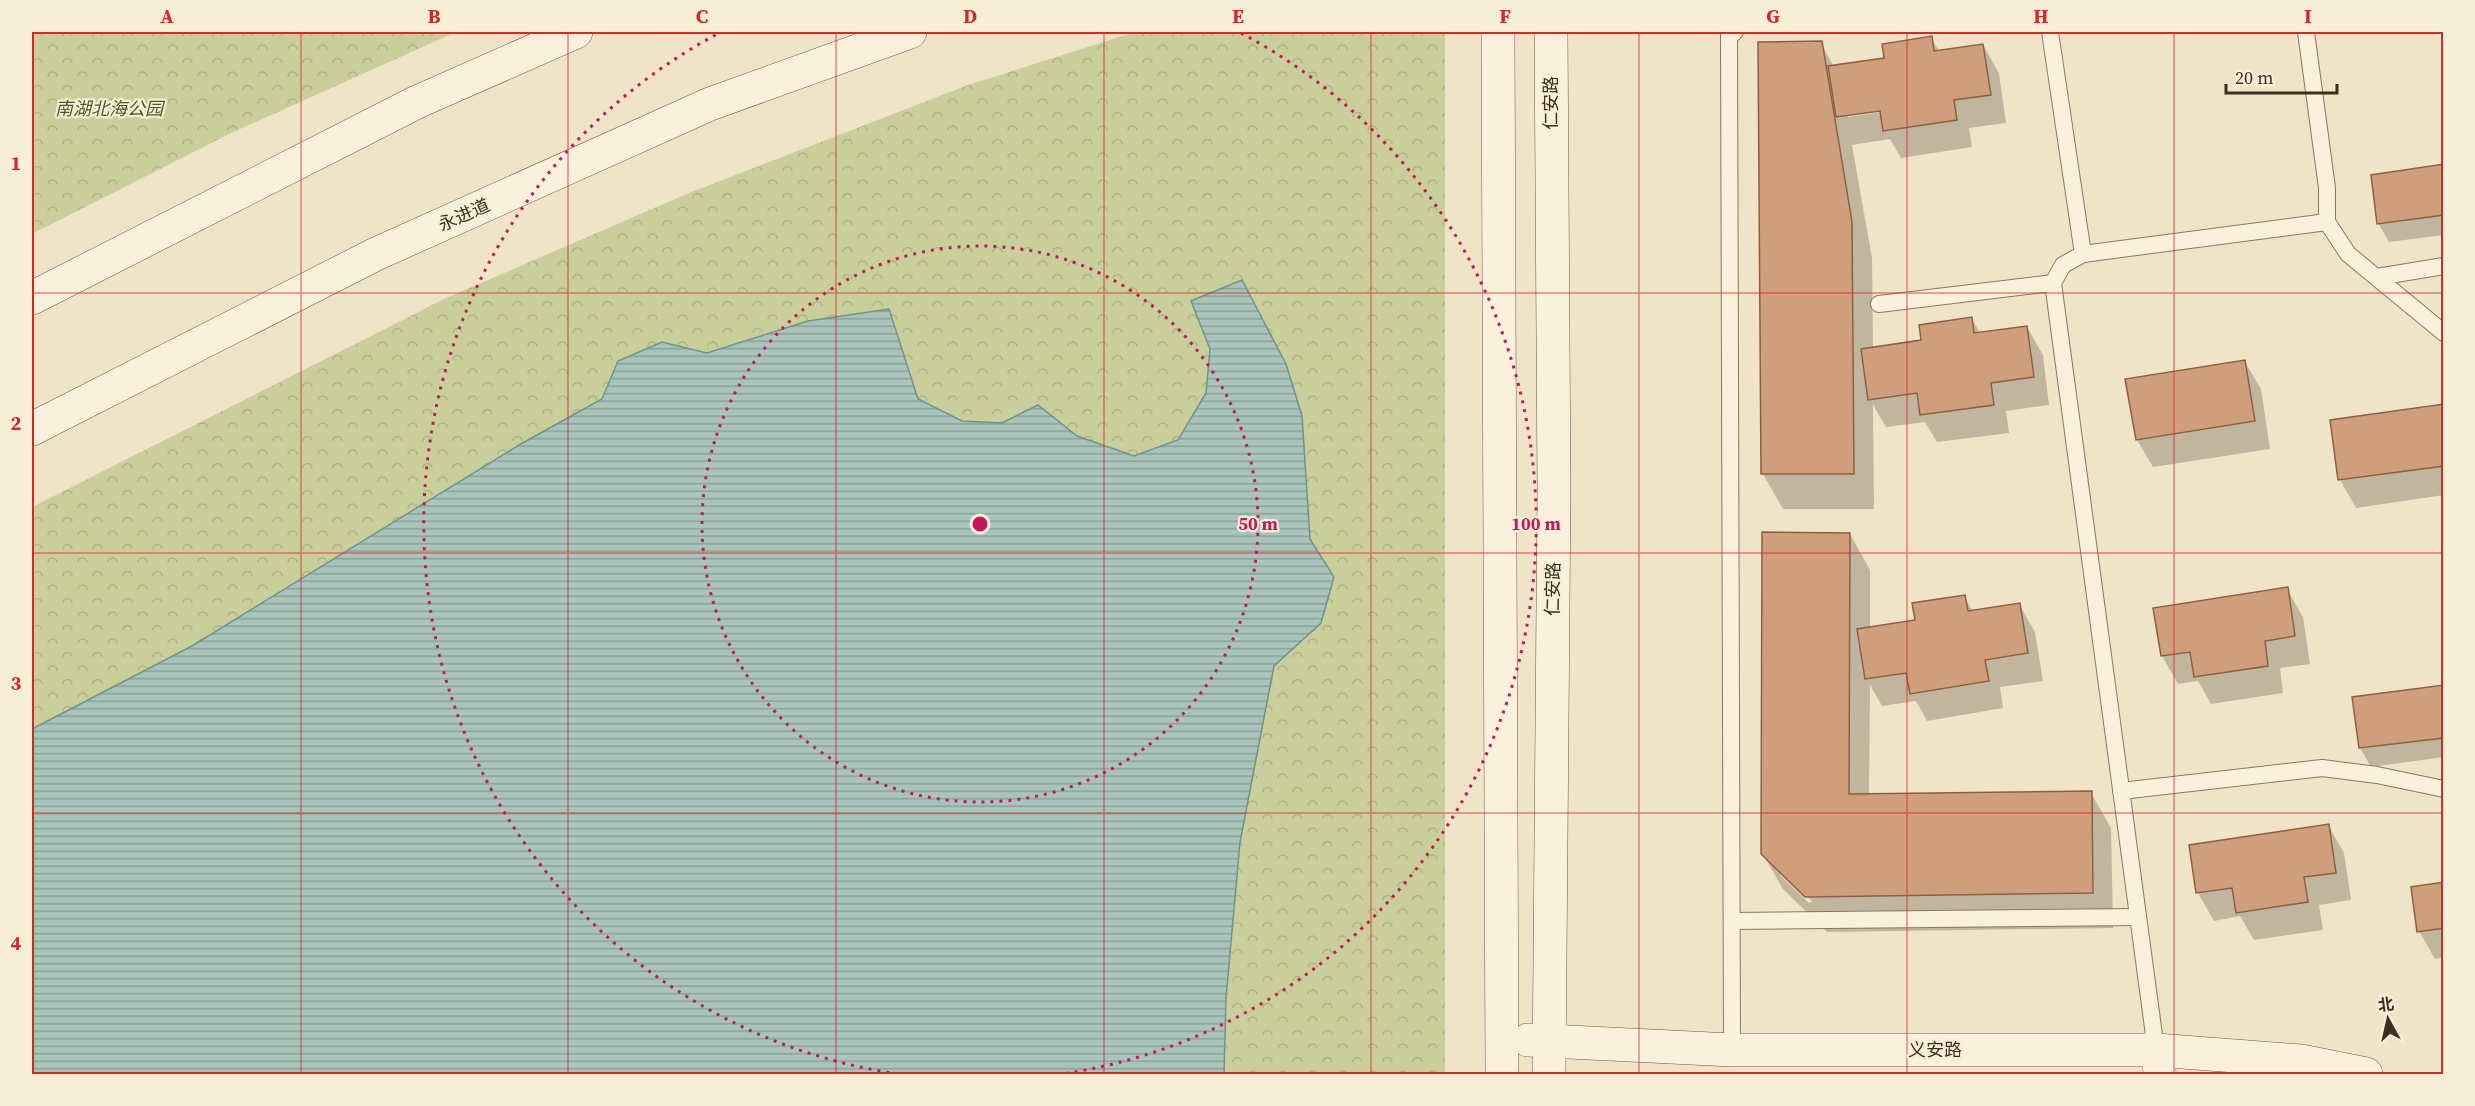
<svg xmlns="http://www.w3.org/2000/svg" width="2475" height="1106" viewBox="0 0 2475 1106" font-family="'Source Serif 4','Noto Sans SC',serif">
<defs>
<pattern id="park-crowns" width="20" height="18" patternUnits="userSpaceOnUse" patternTransform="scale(1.5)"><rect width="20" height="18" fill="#c9cf9b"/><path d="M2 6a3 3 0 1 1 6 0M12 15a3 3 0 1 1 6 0" fill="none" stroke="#aeb285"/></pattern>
<pattern id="water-rules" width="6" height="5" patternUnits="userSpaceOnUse" patternTransform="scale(1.5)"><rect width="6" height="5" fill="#a9c4bc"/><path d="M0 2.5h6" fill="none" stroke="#8ba098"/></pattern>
</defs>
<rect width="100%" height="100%" fill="#f0e4c8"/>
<g fill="url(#park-crowns)">
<path d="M 32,32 L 456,32 L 231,133 L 32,234 Z"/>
<path d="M 1135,32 L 1443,32 L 1445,35 L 1445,1074 L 32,1074 L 32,507 L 444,299 L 689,193 L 968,85 Z"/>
</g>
<path fill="url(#water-rules)" stroke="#6f938a" stroke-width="1.5" d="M 1242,280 L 1286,364 L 1302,416 L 1310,539 L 1334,577 L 1321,623 L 1274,666 L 1240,842 L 1226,998 L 1224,1074 L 32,1074 L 32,729 L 192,646 L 519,445 L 602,399 L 618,361 L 662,342 L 707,353 L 808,321 L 889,309 L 918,399 L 962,421 L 1002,423 L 1038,405 L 1077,436 L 1134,456 L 1178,440 L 1206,393 L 1210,349 L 1191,301 Z"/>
<g fill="#0003" fill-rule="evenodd">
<path d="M 1931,38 L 1939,51 L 1983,45 L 1999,73 L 2006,123 L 1969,128 L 1972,147 L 1901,158 L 1890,139 L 1852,145 L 1872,258 L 1873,348 L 1922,341 L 1972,319 L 1980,333 L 2027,327 L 2043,355 L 2049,405 L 2006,411 L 2009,433 L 1937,442 L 1925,422 L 1886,427 L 1873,405 L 1874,509 L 1783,509 L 1763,474 L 1821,43 L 1834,67 L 1885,59 ZM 1887,108 L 1888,111 L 1848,117 L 1848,114 Z"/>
<path d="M 2444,166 L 2444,235 L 2389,242 L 2378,223 Z"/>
<path d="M 2245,362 L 2261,389 L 2270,449 L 2153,467 L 2137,440 Z"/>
<path d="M 2444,405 L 2444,495 L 2356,508 L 2340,480 L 2332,421 Z"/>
<path d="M 1850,534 L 1870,570 L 1870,629 L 1916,621 L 1964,596 L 1973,612 L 2019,604 L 2035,632 L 2043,681 L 2000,687 L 2003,708 L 1927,721 L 1916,701 L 1882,706 L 1870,685 L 1869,796 L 2091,793 L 2111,828 L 2113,928 L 1827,932 L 1783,889 L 1762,853 ZM 1780,871 L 1812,901 L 1809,903 L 1780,875 Z"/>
<path d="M 2287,589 L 2303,617 L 2310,664 L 2280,668 L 2283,693 L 2211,704 L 2198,681 L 2178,684 L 2162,656 L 2155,609 Z"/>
<path d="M 2444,687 L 2444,757 L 2371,767 L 2360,748 L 2354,699 Z"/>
<path d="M 2328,825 L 2344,853 L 2351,900 L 2319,905 L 2323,930 L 2254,940 L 2240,916 L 2214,921 L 2198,893 L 2191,846 Z"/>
<path d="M 2444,884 L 2444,957 L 2435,959 L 2419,931 Z"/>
</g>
<g fill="#cf9f7d" stroke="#8d5f41" stroke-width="1.5">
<path d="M 1932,36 L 1934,51 L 1983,44 L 1991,95 L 1954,100 L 1957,120 L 1883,131 L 1880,111 L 1836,117 L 1828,66 L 1884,58 L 1882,44 Z"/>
<path d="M 1822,41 L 1852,222 L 1854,474 L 1761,474 L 1758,42 Z"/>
<path d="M 2444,164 L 2444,215 L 2377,224 L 2371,175 Z"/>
<path d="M 1972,317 L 1974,333 L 2027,326 L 2034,377 L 1991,383 L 1994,405 L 1920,415 L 1917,393 L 1868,400 L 1861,349 L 1921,340 L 1919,325 Z"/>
<path d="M 2245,360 L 2255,421 L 2136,440 L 2125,379 Z"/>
<path d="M 2444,404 L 2444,466 L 2338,480 L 2330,420 Z"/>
<path d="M 1762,532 L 1850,533 L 1849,794 L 2092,791 L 2093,893 L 1805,897 L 1761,854 Z"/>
<path d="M 2288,587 L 2295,636 L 2265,641 L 2268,666 L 2194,677 L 2190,652 L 2161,656 L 2153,608 Z"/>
<path d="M 1965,595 L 1968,611 L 2020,603 L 2028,653 L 1985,660 L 1989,681 L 1910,694 L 1906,673 L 1865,679 L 1857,629 L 1915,620 L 1912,603 Z"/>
<path d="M 2444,685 L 2444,738 L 2359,748 L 2352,697 Z"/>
<path d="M 2329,824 L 2336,873 L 2304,877 L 2308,902 L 2236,913 L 2232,888 L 2196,893 L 2189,845 Z"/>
<path d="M 2444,882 L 2444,928 L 2417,932 L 2411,887 Z"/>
</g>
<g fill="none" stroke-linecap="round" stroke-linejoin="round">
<g stroke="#8d765c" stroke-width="18">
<g id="lane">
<path d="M 2050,32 L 2083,254"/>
<path d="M 2327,222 L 2348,254 L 2444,333"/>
<path d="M 2377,277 L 2444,266"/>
<path d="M 1879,304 L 2053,283"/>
<path d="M 2121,791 L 2322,768 L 2377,775 L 2444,789"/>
<path d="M 1733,921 L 2138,917"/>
<path d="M 1732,1050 L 1729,36 L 1735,32"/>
<path d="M 2156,1050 L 2053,283 L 2063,265 L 2083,254 L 2327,222 L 2327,188 L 2306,32"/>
</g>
</g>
<g stroke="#8d765c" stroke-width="33">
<path id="street" d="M 2156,1050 L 2160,1074"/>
</g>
<g stroke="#6f573f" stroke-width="34">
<g id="secondary">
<path d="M 1498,32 L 1502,1074"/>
<path d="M 32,298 L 417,102 L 576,32"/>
<path d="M 32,429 L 376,254 L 710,104 L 910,32"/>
<path d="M 1528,1040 L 1732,1050 L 2156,1050 L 2301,1061 L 2366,1074"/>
<path d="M 1549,1074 L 1554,488 L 1551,32"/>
</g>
</g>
<use href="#lane" stroke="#faf1dc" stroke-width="16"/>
<use href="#street" stroke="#faf1dc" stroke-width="32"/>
<use href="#secondary" stroke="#faf1dc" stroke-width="33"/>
</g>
<path fill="none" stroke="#d62828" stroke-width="1.5" stroke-opacity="0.55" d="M 301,32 L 301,1074M 568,32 L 568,1074M 836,32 L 836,1074M 1104,32 L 1104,1074M 1371,32 L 1371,1074M 1639,32 L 1639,1074M 1907,32 L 1907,1074M 2174,32 L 2174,1074M 32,293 L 2444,293M 32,553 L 2444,553M 32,813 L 2444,813"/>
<g fill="none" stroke="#c2185b" stroke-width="3" stroke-dasharray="3 6">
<circle cx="980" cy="524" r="278"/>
<path d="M898 1074A556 556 0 0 1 719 33M1241 33A556 556 0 0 1 1062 1074"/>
</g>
<g text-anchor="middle" stroke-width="4.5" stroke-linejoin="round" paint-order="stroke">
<g font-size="18" fill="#3d2e20" stroke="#f7eed8">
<text transform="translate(1551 103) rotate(-90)" y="6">仁安路</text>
<text transform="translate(464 215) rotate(-24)" y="6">永进道</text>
<text transform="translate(1553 589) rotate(-89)" y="6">仁安路</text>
<text x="1935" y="1056">义安路</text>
</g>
<g font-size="18" font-style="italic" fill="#4d5a26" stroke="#f7eed8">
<text x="109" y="115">南湖北海公园</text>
</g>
</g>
<circle cx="980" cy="524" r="9" fill="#c2185b" stroke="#f7eed8" stroke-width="3"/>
<g font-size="18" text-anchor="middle" font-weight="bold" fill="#c2185b" stroke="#f7eed8" stroke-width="4.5" stroke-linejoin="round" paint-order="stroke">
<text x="1258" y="530">50 m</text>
<text x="1536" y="530">100 m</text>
</g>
<rect width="2475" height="1106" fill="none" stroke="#f7eed8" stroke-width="66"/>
<g transform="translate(2388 1019) rotate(352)" stroke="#f7eed8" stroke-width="4.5" paint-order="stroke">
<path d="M0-4.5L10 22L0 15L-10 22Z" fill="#3d2e20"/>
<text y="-9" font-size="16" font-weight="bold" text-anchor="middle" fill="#3d2e20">北</text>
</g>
<path d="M2226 84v9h111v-9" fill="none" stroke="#3d2e20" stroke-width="3"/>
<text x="2235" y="84" font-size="18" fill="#3d2e20" stroke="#f7eed8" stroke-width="4.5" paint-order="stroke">20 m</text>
<rect x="33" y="33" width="2409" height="1040" fill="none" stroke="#d62828" stroke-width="2"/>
<g font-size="20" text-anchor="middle" font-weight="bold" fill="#d62828">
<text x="167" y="23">A</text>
<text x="434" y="23">B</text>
<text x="702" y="23">C</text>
<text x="970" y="23">D</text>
<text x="1238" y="23">E</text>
<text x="1505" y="23">F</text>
<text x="1773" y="23">G</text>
<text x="2041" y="23">H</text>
<text x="2308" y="23">I</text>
<text x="16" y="170">1</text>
<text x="16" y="430">2</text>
<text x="16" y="690">3</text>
<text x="16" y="950">4</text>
</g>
</svg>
